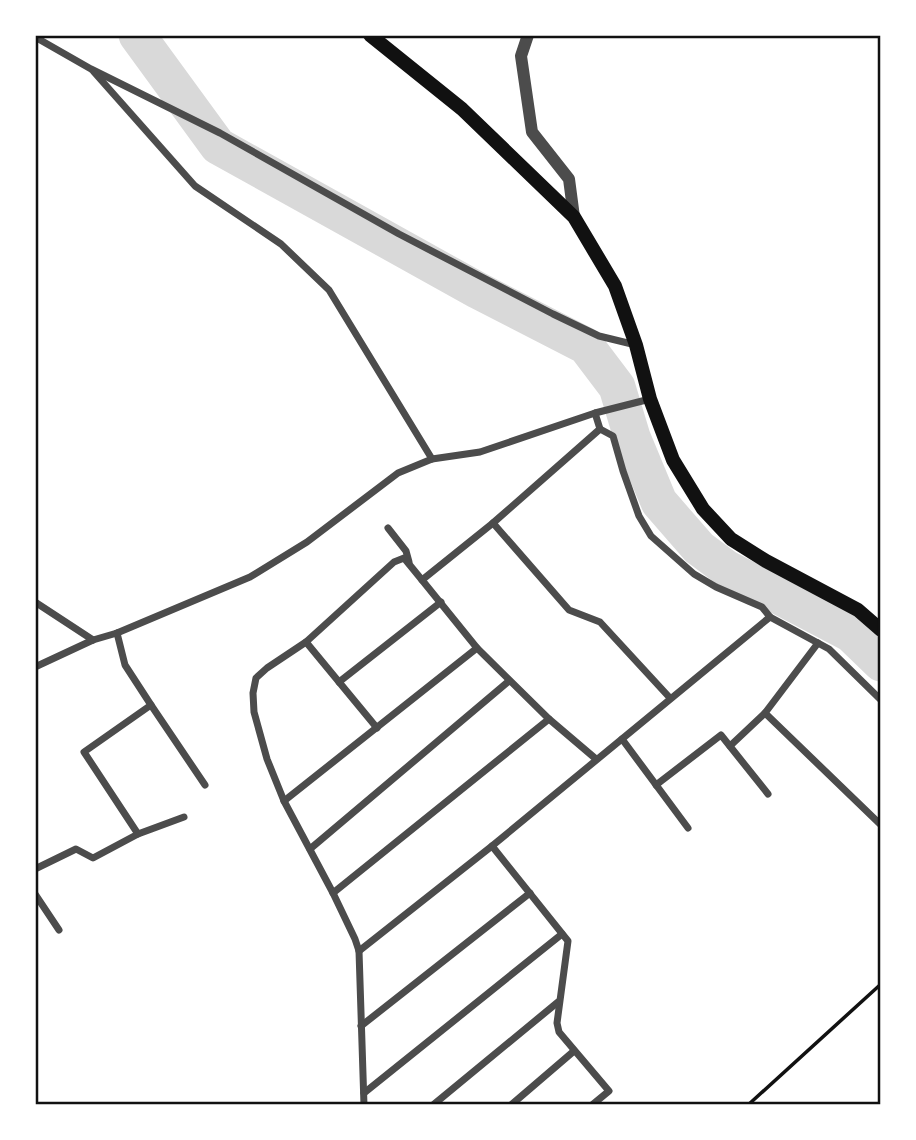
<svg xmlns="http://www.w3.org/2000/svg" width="916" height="1140" viewBox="0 0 916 1140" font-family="'Noto Sans',sans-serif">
<rect width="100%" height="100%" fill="#fff"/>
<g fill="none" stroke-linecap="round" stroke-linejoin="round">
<path stroke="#d9d9d9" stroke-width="37" d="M 137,35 L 218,146 L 477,290 L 586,346 L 617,387 L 632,437 L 659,502 L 699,548 L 726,568 L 851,634 L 881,663"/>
<path stroke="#111" stroke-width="3.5" d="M 748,1105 L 881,984"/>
<g stroke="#4c4c4c" stroke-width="7">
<path d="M 35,37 L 91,69 L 220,133 L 399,234 L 553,314 L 599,336 L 636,345"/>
<path d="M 94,72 L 195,186 L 281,244 L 329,290 L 432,459"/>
<path d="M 595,413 L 600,429 L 493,523 L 422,580 L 477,648 L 549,719 L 596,759"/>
<path d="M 600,429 L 613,436 L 623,471 L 639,516 L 651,536 L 694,574 L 716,587 L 762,607 L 770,617"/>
<path d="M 493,523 L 569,610 L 600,622 L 670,698"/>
<path d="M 388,528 L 406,551 L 409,562"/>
<path d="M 35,602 L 93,640"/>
<path d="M 306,642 L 377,728"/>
<path d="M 35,667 L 93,640 L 117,633 L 250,577 L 307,542 L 398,473 L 432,459 L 480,452 L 595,413 L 650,399"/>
<path d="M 339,682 L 441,602"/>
<path d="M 151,705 L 205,785"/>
<path d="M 765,713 L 881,825"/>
<path d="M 622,739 L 688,828"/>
<path d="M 730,746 L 765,713 L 818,643"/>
<path d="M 656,785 L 721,735 L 768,794"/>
<path d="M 284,801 L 477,648"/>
<path d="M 138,834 L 184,817"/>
<path d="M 492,846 L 568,941 L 557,1023 L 559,1032 L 609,1091 L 592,1105"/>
<path d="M 310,849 L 509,681"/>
<path d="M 35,869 L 76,849 L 93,858 L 138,834 L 84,752 L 151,705 L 125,665 L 117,633"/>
<path d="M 333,893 L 549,719"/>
<path d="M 35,894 L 59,930"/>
<path d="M 359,951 L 492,846 L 770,617 L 829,649 L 881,700"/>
<path d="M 361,1026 L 530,893"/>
<path d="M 364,1093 L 562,934"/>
<path d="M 364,1105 L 359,951 L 355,939 L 333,893 L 284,801 L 267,759 L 254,712 L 253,693 L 256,678 L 267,668 L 306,642 L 394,562 L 404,558 L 422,580"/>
<path d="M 433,1105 L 558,1002"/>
<path d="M 511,1105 L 574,1051"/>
</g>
<path stroke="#4c4c4c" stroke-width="12" d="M 528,35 L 521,56 L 532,132 L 569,179 L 574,217"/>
<path stroke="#111" stroke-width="14" d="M 370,35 L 462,109 L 574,217 L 615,286 L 636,345 L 650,399 L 673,460 L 703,509 L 731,539 L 766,561 L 858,610 L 881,630"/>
</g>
<rect width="916" height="1140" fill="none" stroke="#ffffff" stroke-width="74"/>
<rect x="37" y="37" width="842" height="1066" fill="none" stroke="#111" stroke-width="2.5"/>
</svg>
